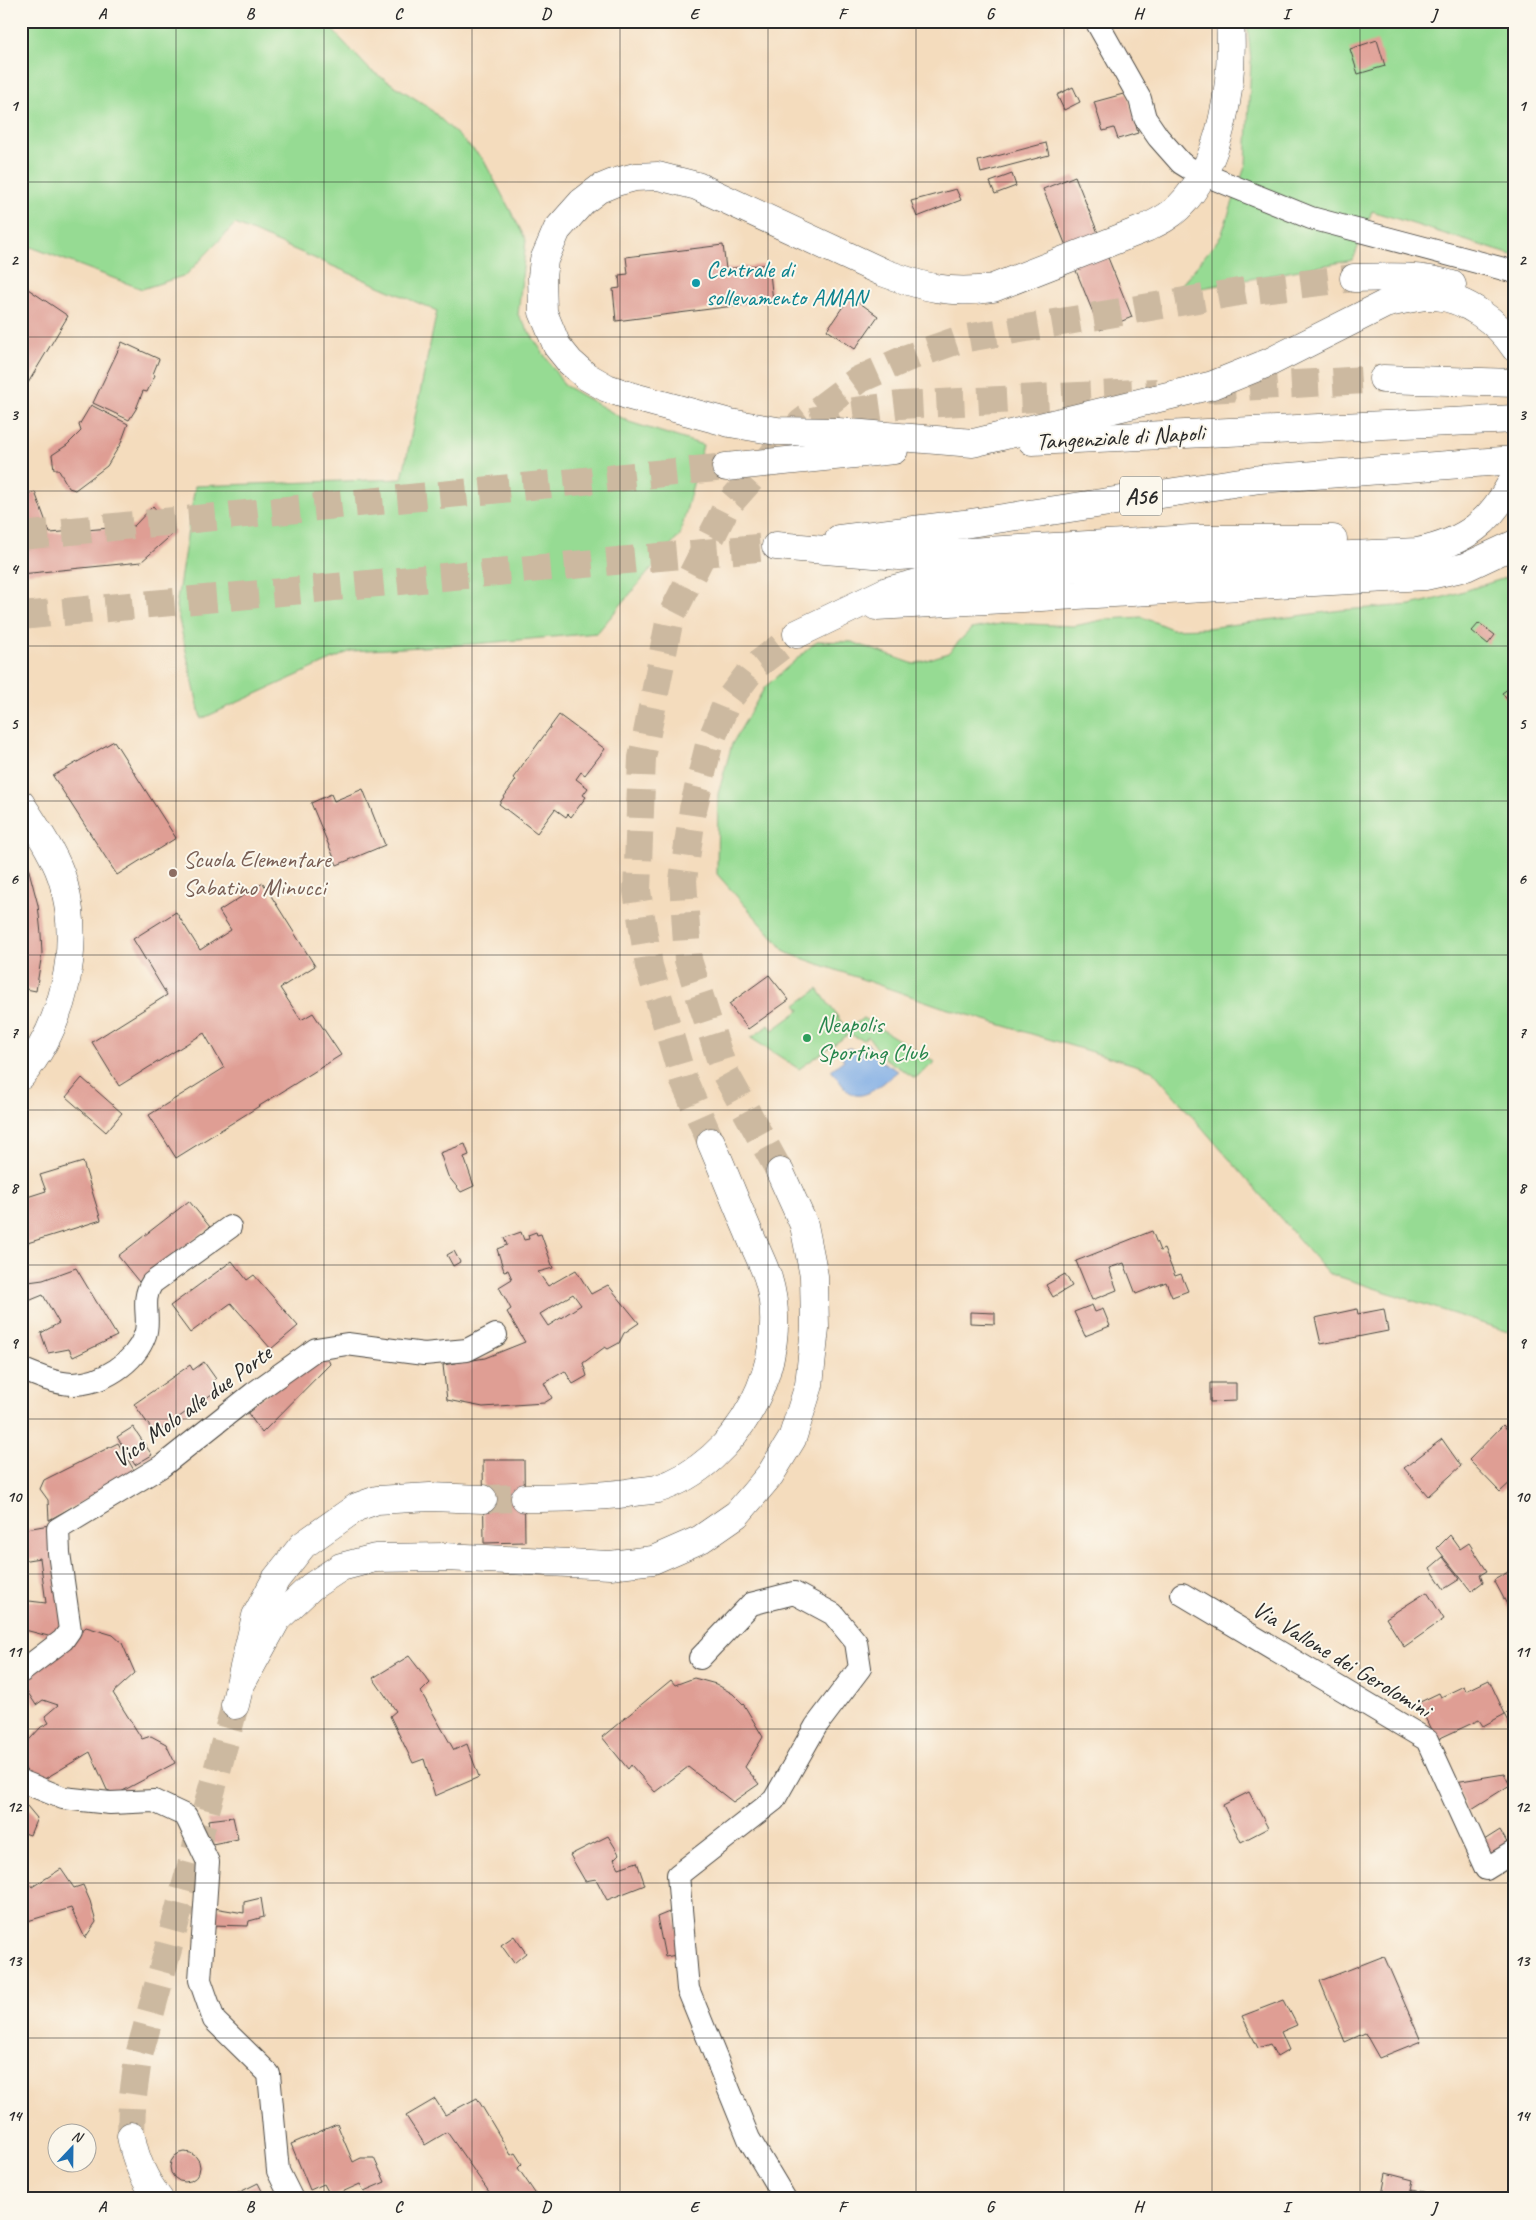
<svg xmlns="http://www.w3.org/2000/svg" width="1536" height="2220" viewBox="0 0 1536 2220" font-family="Caveat,sans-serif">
<rect width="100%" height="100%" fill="#fbf7ec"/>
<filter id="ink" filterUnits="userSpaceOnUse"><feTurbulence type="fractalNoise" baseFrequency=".02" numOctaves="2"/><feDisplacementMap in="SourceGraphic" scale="10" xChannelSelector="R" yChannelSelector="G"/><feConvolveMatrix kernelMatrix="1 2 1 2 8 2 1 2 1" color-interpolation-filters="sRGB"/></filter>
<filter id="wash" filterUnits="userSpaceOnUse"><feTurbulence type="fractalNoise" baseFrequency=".0096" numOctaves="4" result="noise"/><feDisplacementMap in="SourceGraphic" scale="20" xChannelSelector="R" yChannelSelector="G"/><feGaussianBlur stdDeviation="1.12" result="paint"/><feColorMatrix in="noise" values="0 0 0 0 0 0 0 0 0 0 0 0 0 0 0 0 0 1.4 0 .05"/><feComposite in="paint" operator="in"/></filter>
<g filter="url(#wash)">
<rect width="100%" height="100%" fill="#f4dcbd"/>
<g fill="#96db93" stroke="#60835f">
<path d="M 21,21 L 324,21 L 370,70 L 427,106 L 483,159 L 526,240 L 518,315 L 564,385 L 629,422 L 703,445 L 680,535 L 597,633 L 474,644 L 351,651 L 201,719 L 176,606 L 195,486 L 402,479 L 437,311 L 235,224 L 186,275 L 142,289 L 31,247 L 21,253 Z"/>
<path d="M 1247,21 L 1515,21 L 1515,256 L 1372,211 L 1353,260 L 1175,293 L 1221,236 L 1246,164 L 1251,61 Z"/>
<path d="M 1515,575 L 1515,1334 L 1328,1273 L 1152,1070 L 945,1008 L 787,953 L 717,874 L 718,794 L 732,744 L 765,687 L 817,641 L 852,642 L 914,664 L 948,653 L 971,629 L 1005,623 L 1074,626 L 1107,619 L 1142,617 L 1172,629 L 1207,628 L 1342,610 L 1411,605 L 1448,596 Z"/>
<path d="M 818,989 L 847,1030 L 863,1018 L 935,1062 L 915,1078 L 884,1058 L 868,1036 L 863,1040 L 849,1034 L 799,1069 L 751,1038 L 769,1025 L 773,1030 L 800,1010 L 796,1005 Z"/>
</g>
<path fill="#79a9e4" stroke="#526a88" d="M 867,1043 L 881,1061 L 898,1071 C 886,1080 864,1104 849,1092 C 842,1086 836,1076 831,1070 L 844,1060 L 842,1057 L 844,1049 L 850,1048 L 856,1051 Z"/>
<g id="blocks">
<g fill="#df9e94" fill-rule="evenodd">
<path d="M 1377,40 L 1385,66 L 1358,74 L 1350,49 Z"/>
<path d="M 1073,87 L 1080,102 L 1064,110 L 1057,95 Z"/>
<path d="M 1127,93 L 1138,133 L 1118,139 L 1114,128 L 1103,131 L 1094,102 Z"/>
<path d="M 1046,143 L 1049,155 L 981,173 L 978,161 Z"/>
<path d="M 1012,174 L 1016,186 L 995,194 L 990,182 Z"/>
<path d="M 1075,176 L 1132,317 L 1100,330 L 1043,189 Z"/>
<path d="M 956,189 L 961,200 L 917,217 L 911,201 Z"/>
<path d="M 723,245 L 726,269 L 769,264 L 773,301 L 616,321 L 613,289 L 620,288 L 619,275 L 628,274 L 626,257 Z"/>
<path d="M 25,287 L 68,316 L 28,383 L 21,379 L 21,292 Z"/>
<path d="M 850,296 L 878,316 L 855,349 L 827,330 Z"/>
<path d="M 122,342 L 159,359 L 153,374 L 155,375 L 147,392 L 143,391 L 136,409 L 129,420 L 93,403 Z"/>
<path d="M 91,405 L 128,424 L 121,443 L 107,466 L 75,490 L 69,488 L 58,469 L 54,469 L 52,455 L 67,445 L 81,431 L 79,425 Z"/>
<path d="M 35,492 L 50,533 L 134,526 L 153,506 L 175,532 L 141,562 L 21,574 L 21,498 Z"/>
<path d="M 1479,623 L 1495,635 L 1488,644 L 1472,631 Z"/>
<path d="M 1515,684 L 1515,702 L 1511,699 L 1508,701 L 1502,693 Z"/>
<path d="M 559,715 L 605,749 L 585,775 L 581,772 L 576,779 L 588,788 L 583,795 L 586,797 L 571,817 L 568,814 L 566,817 L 555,809 L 537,833 L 499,804 L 516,780 L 513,778 Z"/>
<path d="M 114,741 L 176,838 L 117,875 L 53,776 Z"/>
<path d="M 363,789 L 385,845 L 337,865 L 311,803 L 331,794 L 334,801 Z"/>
<path d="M 21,854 L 28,867 L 38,905 L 41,934 L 42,953 L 36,991 L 21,988 Z"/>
<path d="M 263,883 L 315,966 L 280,988 L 301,1020 L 313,1013 L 341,1055 L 176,1158 L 149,1115 L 224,1068 L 204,1033 L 119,1086 L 92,1042 L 167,995 L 133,939 L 176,912 L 200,950 L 231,930 L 219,911 Z"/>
<path d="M 769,975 L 789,1000 L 748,1029 L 729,1004 Z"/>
<path d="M 82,1078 L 122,1113 L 106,1132 L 66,1097 Z"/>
<path d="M 465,1144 L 469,1155 L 464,1157 L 474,1186 L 461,1192 L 448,1176 L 440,1153 Z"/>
<path d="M 83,1162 L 101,1220 L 21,1245 L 21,1199 L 46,1191 L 40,1175 Z"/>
<path d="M 189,1201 L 210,1227 L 139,1282 L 118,1256 Z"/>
<path d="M 1152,1231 L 1160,1251 L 1164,1249 L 1175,1276 L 1181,1274 L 1188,1291 L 1172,1297 L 1166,1282 L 1136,1294 L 1124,1263 L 1109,1268 L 1117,1290 L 1092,1300 L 1076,1261 Z"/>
<path d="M 521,1232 L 524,1240 L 529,1239 L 528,1235 L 536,1232 L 537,1235 L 541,1234 L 553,1268 L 538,1272 L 548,1286 L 576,1270 L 591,1294 L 608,1285 L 639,1323 L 624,1333 L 619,1343 L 608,1349 L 605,1347 L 583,1363 L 587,1376 L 573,1384 L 565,1371 L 544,1383 L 552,1398 L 544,1403 L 483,1407 L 447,1400 L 443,1365 L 485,1358 L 525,1342 L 507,1312 L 511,1309 L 499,1287 L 512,1279 L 508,1270 L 504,1271 L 497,1249 L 507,1245 L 504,1238 ZM 573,1294 L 581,1305 L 548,1326 L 540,1314 Z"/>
<path d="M 454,1251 L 460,1262 L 453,1266 L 447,1255 Z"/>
<path d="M 232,1261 L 247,1280 L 254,1275 L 298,1326 L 271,1349 L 231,1303 L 190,1333 L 170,1306 Z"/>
<path d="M 76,1268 L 117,1336 L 73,1357 L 69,1349 L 48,1353 L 41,1333 L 59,1323 L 43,1295 L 26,1302 L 21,1301 L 21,1283 L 43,1280 Z"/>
<path d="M 1065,1274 L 1072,1286 L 1053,1297 L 1046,1285 Z"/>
<path d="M 1092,1305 L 1095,1312 L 1103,1309 L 1110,1326 L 1085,1336 L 1074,1312 Z"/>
<path d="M 1357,1309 L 1358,1314 L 1384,1309 L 1388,1331 L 1321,1344 L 1315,1318 Z"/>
<path d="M 970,1312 L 995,1313 L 995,1324 L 970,1323 Z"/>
<path d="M 326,1354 L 330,1364 L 262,1433 L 245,1409 Z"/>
<path d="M 204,1362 L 216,1379 L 213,1381 L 219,1389 L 155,1434 L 134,1404 L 190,1365 L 193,1370 Z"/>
<path d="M 1210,1383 L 1236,1383 L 1236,1401 L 1210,1402 Z"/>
<path d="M 1503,1425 L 1515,1438 L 1515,1478 L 1500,1492 L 1469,1460 Z"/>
<path d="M 133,1427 L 152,1455 L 135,1465 L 117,1437 Z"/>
<path d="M 1442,1439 L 1461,1466 L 1428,1496 L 1404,1468 Z"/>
<path d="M 118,1443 L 135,1472 L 49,1520 L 48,1500 L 40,1489 L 44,1480 Z"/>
<path d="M 483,1460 L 524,1460 L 525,1542 L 484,1543 Z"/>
<path d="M 49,1525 L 62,1621 L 56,1638 L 21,1629 L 21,1600 L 46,1603 L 40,1558 L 21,1561 L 21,1530 Z"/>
<path d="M 1450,1535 L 1460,1549 L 1469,1543 L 1487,1571 L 1480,1575 L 1483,1582 L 1471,1591 L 1437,1548 Z"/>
<path d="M 1443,1557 L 1460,1579 L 1444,1589 L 1430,1568 Z"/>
<path d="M 1515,1568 L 1515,1610 L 1511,1612 L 1494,1580 Z"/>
<path d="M 1427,1592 L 1444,1619 L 1404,1647 L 1386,1618 Z"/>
<path d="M 86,1627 L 113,1635 L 122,1643 L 135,1673 L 113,1693 L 142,1739 L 151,1736 L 166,1744 L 175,1763 L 117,1794 L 107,1790 L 90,1752 L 41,1781 L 30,1779 L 21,1760 L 21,1749 L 41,1727 L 49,1723 L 45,1716 L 58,1705 L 43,1700 L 36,1705 L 21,1682 Z"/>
<path d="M 409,1656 L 430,1683 L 421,1692 L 454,1750 L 467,1744 L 479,1777 L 435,1796 L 424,1759 L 413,1763 L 390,1716 L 396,1711 L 373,1678 Z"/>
<path d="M 694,1678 L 716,1684 L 733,1694 L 744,1705 L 763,1737 L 745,1767 L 759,1784 L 733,1802 L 688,1767 L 655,1792 L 631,1765 L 628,1769 L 602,1737 L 671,1680 L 675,1685 Z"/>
<path d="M 1489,1680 L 1505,1714 L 1483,1726 L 1479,1720 L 1436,1740 L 1418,1703 L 1439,1693 L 1441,1697 L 1464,1686 L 1466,1691 Z"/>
<path d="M 1515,1710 L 1515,1733 L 1505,1714 Z"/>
<path d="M 1504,1774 L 1510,1785 L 1467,1812 L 1455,1782 Z"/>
<path d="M 1249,1792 L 1268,1828 L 1241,1842 L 1223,1805 Z"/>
<path d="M 1515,1800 L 1515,1812 L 1510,1804 Z"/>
<path d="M 21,1803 L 27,1806 L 37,1818 L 30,1835 L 21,1832 Z"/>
<path d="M 233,1817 L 238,1839 L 212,1844 L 208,1820 Z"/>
<path d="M 1500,1830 L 1510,1848 L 1489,1855 L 1481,1842 Z"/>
<path d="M 608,1836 L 619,1854 L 614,1859 L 619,1868 L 637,1862 L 645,1885 L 607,1900 L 596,1879 L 585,1881 L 570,1855 Z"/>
<path d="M 61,1869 L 74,1888 L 83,1885 L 90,1901 L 96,1922 L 85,1938 L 71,1908 L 21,1923 L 21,1873 L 32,1887 Z"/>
<path d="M 261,1898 L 264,1917 L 249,1921 L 248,1926 L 212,1925 L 214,1908 L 244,1913 L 244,1902 Z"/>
<path d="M 674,1910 L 682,1954 L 665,1957 L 657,1917 Z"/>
<path d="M 514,1936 L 526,1953 L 514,1963 L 501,1945 Z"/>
<path d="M 1384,1956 L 1421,2041 L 1379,2058 L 1365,2033 L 1345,2042 L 1320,1981 Z"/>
<path d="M 1284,2000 L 1297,2025 L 1281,2032 L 1289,2050 L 1277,2057 L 1270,2044 L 1258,2048 L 1242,2016 Z"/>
<path d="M 477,2098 L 511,2155 L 515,2153 L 522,2164 L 518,2168 L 539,2199 L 494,2199 L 447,2132 L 425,2145 L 406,2116 L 435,2099 L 445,2115 Z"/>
<path d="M 337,2124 L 353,2162 L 361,2158 L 374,2158 L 385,2182 L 364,2191 L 360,2184 L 331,2197 L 324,2184 L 310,2190 L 291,2144 Z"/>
<circle cx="185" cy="2167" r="15"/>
<path d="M 1386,2173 L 1413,2180 L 1409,2199 L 1381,2199 Z"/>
<path d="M 258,2183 L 266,2199 L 231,2199 L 230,2197 Z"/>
<path d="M 1412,2189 L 1427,2193 L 1425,2199 L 1410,2199 Z"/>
</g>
</g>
</g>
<g filter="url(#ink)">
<use href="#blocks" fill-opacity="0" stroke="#494641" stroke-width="1"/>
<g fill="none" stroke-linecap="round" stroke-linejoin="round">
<g stroke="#ccb9a0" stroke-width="28" stroke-dasharray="28 14" stroke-linecap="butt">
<path d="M 1207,389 L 1383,379"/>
<path d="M 812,421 L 848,412 L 900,405 L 1157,392"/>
<path d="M 21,536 L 726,467"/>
<path d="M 21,616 L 768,547"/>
<path d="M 711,1142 L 683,1079 L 649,966 L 637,891 L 642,758 L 670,618 L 727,506 L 801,423 L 858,380 L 907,358 L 961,339 L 1245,291 L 1354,278"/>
<path d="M 780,1172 L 724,1071 L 688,960 L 683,880 L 693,809 L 709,745 L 727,702 L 753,668 L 797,634"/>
<path d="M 483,1499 L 525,1498"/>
<path d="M 131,2136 L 132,2103 L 138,2059 L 235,1705"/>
</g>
<g stroke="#494641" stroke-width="24">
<g id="minor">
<path d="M 1096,21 L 1140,99 L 1145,118 L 1158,137 L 1181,163 L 1189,168"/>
<path d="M 1215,179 L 1311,218 L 1515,272"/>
<path d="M 21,1369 C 38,1376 54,1383 72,1384 C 102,1384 135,1363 145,1335 C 151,1318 140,1301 152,1283 L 230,1227"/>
<path d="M 1182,1594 L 1427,1740 L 1486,1869 L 1515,1851"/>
<path d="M 700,1658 L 751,1604 L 794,1593 L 833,1614 L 856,1642 L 860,1668 L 816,1726 L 774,1800 L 678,1875 L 688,1989 L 749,2139 L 785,2199"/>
<path d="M 21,1672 L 63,1640 L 70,1630 L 59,1553 L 58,1529 L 162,1466 L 254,1393 L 316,1349 L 347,1344 L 424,1354 L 467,1350 L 496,1335"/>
<path d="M 21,1781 L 63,1798 L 110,1803 L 154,1801 L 186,1816 L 208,1862 L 200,1980 L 214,2020 L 269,2074 L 278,2171 L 292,2199"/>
</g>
</g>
<g stroke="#494641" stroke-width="29">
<path id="secondary" d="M 21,804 C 35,826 58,859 64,885 C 81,949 64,1025 21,1076"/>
</g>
<g stroke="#494641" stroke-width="29">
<g id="motorway">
<path d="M 1230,21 C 1234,81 1223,164 1178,208 C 1169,217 1158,222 1146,228 L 993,288 C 950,295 923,287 882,272 L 697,186 L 658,176 L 635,177 L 616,182 L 599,189 L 582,202 L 557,230 L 544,260 L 542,277 L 543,312 L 557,346 L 570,362 L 586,376 L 607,388 L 630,396 L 730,423 L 777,431 L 838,432 L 973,443 L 1213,385 L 1270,362 L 1385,304 C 1402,300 1418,295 1435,296 C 1466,298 1499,323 1515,348"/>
<path d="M 1354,278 C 1388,277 1419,275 1452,285"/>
<path d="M 1383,379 L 1515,383"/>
<path d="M 1032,441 L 1515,419"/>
<path d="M 726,467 L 894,450"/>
<path d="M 839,539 L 964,524 L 1260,479 L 1515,460"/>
<path d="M 776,546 L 899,556 L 1192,539 L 1333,539"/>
<path d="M 876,606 L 1425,576 L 1466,567 L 1515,544"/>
<path d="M 797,634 L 887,591 L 929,580 L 953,576 L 1071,568 L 1417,552 C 1466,542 1492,522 1515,476"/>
<path d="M 525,1498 C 560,1498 593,1497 627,1493 C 637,1491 648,1491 657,1489 C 739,1464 793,1360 768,1278 C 763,1263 755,1248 749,1233 C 736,1203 724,1172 711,1142"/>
<path d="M 241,1684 L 277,1619 L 311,1587 L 341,1567 L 375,1558 L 446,1557 L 610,1565 L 653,1560 L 701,1539 L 737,1514 L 770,1475 L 792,1439 L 809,1385 L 815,1328 L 814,1276 L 804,1225 L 780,1172"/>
<path d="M 235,1705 L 256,1616 L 276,1579 L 303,1545 L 357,1507 L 377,1500 L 430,1497 L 483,1499"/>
<path d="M 131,2136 C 135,2159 144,2180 159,2199"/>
</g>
</g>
<use href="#minor" stroke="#fff" stroke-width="22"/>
<use href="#secondary" stroke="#fff" stroke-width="28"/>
<use href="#motorway" stroke="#fff" stroke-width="28"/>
</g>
</g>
<path fill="none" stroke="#2b2b2b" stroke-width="1" stroke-opacity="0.55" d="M 176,21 L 176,2199M 324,21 L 324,2199M 472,21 L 472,2199M 620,21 L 620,2199M 768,21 L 768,2199M 916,21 L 916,2199M 1064,21 L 1064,2199M 1212,21 L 1212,2199M 1360,21 L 1360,2199M 21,182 L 1515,182M 21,337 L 1515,337M 21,491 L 1515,491M 21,646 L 1515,646M 21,801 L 1515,801M 21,955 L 1515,955M 21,1110 L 1515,1110M 21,1265 L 1515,1265M 21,1419 L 1515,1419M 21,1574 L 1515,1574M 21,1729 L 1515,1729M 21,1883 L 1515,1883M 21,2038 L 1515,2038"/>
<circle fill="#0f9aa8" stroke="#fbf7ec" stroke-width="2" cx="696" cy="283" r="5"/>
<circle fill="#8d6e63" stroke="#fbf7ec" stroke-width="2" cx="173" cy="873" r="5"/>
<circle fill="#2e9e5b" stroke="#fbf7ec" stroke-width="2" cx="807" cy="1038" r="5"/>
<g text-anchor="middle" stroke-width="4" stroke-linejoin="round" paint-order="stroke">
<rect fill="#fbf7ec" stroke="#696865" stroke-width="1" x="1120" y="476.5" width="42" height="39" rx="4"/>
<g font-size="22" font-weight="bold" fill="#2b2b2b">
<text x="1141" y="504">A56</text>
</g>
<g font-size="24" fill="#0d838f" stroke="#fbf7ec" text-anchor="start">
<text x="706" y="277">Centrale di<tspan x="706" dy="28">sollevamento AMAN</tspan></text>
</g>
<g font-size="24" fill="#2b2b2b" stroke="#fbf7ec">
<text transform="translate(1120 437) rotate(-3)" y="8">Tangenziale di Napoli</text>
<text transform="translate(192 1406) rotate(-36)" y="8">Vico Molo alle due Porte</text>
<text transform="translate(1342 1659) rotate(31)" y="8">Via Vallone dei Gerolomini</text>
</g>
<g font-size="24" fill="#785e54" stroke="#fbf7ec" text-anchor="start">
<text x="183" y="867">Scuola Elementare<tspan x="183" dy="28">Sabatino Minucci</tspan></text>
</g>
<g font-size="24" fill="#27864d" stroke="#fbf7ec" text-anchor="start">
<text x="817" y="1032">Neapolis<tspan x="817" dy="28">Sporting Club</tspan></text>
</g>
</g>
<rect width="1536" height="2220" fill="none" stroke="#fbf7ec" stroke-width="55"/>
<g transform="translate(72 2148) rotate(22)"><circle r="24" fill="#fbf7ec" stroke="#a8a59f"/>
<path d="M0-4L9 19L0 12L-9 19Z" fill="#1f6fb2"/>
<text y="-8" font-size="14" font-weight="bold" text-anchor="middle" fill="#2b2b2b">N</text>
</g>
<rect x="28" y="28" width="1480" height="2164" fill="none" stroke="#2b2b2b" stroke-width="2"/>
<g font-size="16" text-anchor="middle" font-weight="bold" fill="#2b2b2b">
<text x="102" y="19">A</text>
<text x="250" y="19">B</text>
<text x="398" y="19">C</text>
<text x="546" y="19">D</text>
<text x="694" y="19">E</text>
<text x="842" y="19">F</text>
<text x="990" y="19">G</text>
<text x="1138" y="19">H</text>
<text x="1286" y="19">I</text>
<text x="1434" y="19">J</text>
<text x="14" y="111">1</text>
<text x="1522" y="111">1</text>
<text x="14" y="265">2</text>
<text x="1522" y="265">2</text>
<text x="14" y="420">3</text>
<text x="1522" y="420">3</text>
<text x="14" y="574">4</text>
<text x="1522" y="574">4</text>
<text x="14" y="729">5</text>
<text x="1522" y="729">5</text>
<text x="14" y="884">6</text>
<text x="1522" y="884">6</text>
<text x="14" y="1038">7</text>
<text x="1522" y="1038">7</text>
<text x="14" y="1193">8</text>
<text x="1522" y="1193">8</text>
<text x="14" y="1348">9</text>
<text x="1522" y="1348">9</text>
<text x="14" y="1502">10</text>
<text x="1522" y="1502">10</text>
<text x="14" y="1657">11</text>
<text x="1522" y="1657">11</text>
<text x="14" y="1812">12</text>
<text x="1522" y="1812">12</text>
<text x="14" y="1966">13</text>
<text x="1522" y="1966">13</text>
<text x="14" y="2121">14</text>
<text x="1522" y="2121">14</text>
<text x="102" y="2212">A</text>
<text x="250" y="2212">B</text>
<text x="398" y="2212">C</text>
<text x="546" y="2212">D</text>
<text x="694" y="2212">E</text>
<text x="842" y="2212">F</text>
<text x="990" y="2212">G</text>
<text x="1138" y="2212">H</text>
<text x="1286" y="2212">I</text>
<text x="1434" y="2212">J</text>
</g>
</svg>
